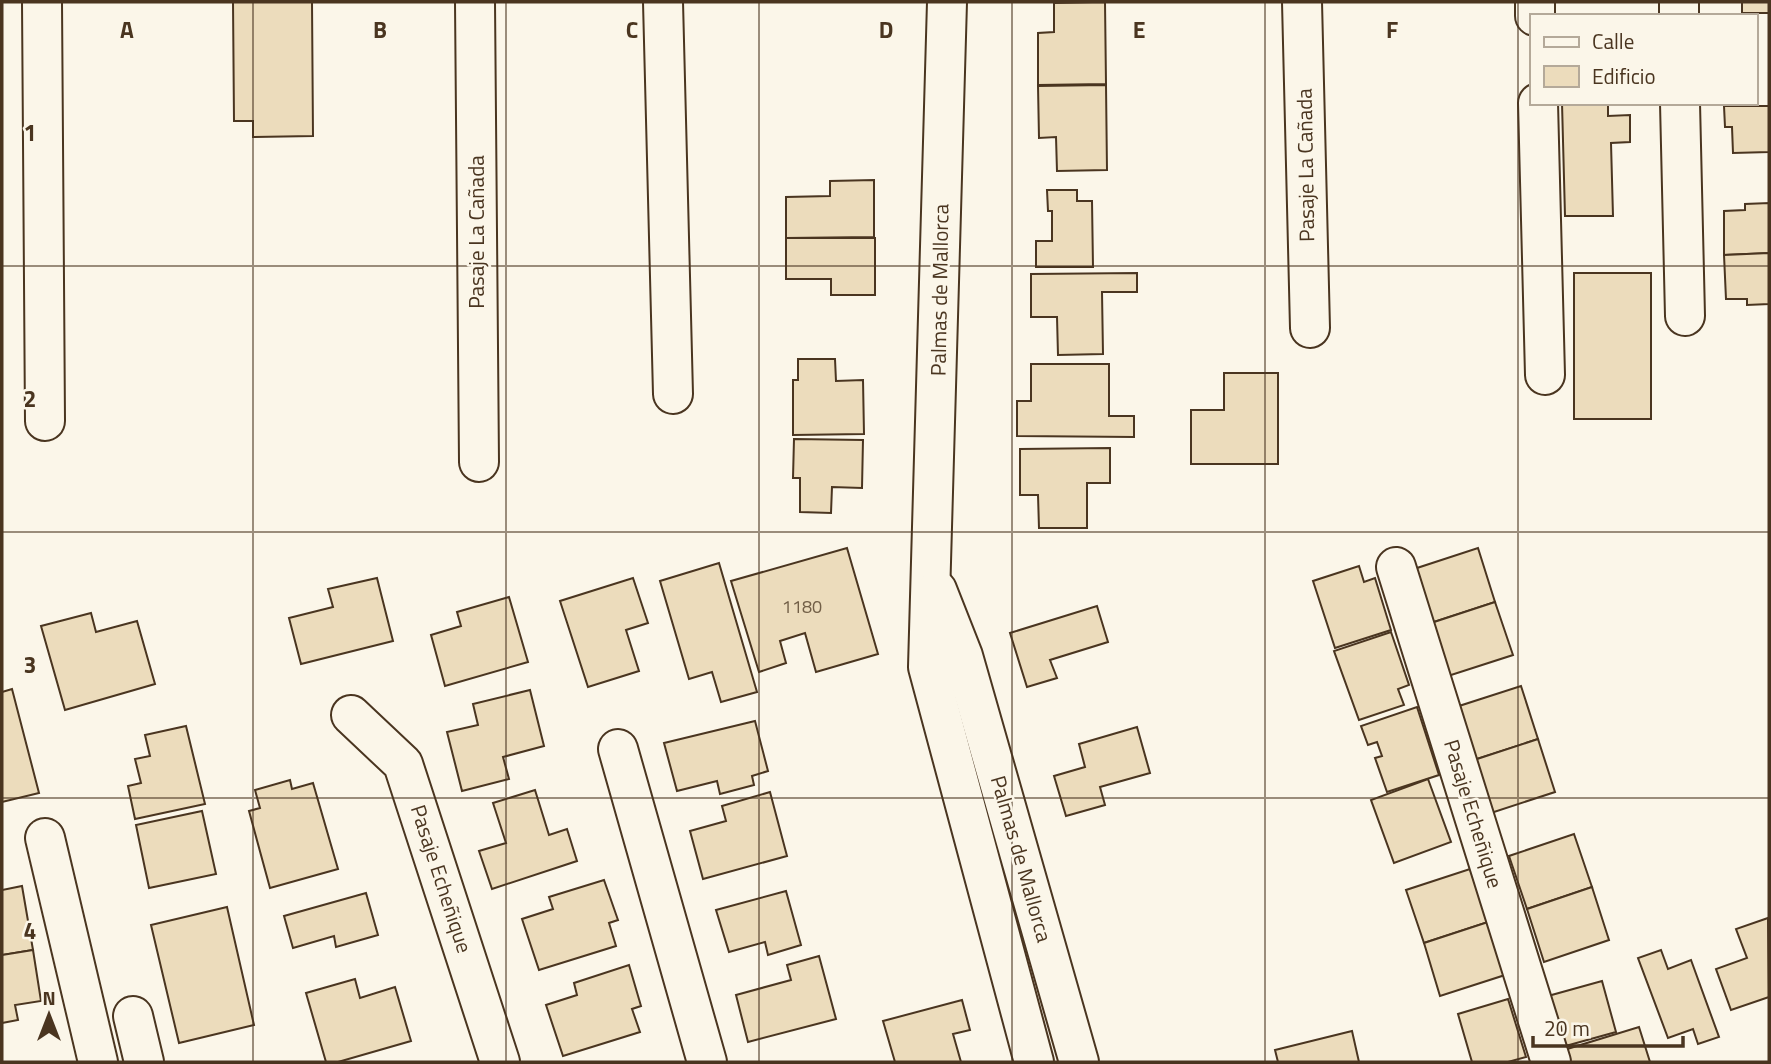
<svg xmlns="http://www.w3.org/2000/svg" width="1771" height="1064" viewBox="0 0 1771 1064" font-family="'Titillium Web',sans-serif">
<rect width="100%" height="100%" fill="#fbf6e9"/>
<g fill="#ecdcbc" stroke="#4a3520" stroke-width="2">
<path d="M 233,2 L 312,2 L 313,136 L 253,137 L 253,121 L 234,121 Z"/>
<path d="M 1105,2 L 1106,84 L 1038,85 L 1038,33 L 1054,32 L 1054,3 Z"/>
<rect x="1742" y="2" width="27" height="11"/>
<path d="M 1106,85 L 1107,170 L 1057,171 L 1056,137 L 1039,138 L 1038,86 Z"/>
<path d="M 1562,103 L 1608,103 L 1608,116 L 1630,115 L 1630,142 L 1611,143 L 1613,216 L 1565,216 Z"/>
<path d="M 1724,106 L 1769,106 L 1769,152 L 1733,153 L 1732,127 L 1725,127 Z"/>
<path d="M 874,180 L 874,237 L 786,238 L 786,197 L 830,196 L 830,181 Z"/>
<path d="M 1047,190 L 1077,190 L 1077,201 L 1092,201 L 1093,267 L 1036,267 L 1036,241 L 1052,241 L 1052,211 L 1048,211 Z"/>
<path d="M 1769,203 L 1769,253 L 1724,255 L 1724,211 L 1745,210 L 1745,204 Z"/>
<path d="M 786,238 L 875,238 L 875,295 L 831,295 L 831,279 L 786,279 Z"/>
<path d="M 1769,253 L 1769,304 L 1747,305 L 1747,299 L 1726,299 L 1724,255 Z"/>
<path d="M 1137,273 L 1137,292 L 1102,292 L 1103,354 L 1058,355 L 1057,317 L 1031,317 L 1031,274 Z"/>
<rect x="1574" y="273" width="77" height="146"/>
<path d="M 798,359 L 835,359 L 836,381 L 863,380 L 864,434 L 793,435 L 793,380 L 798,380 Z"/>
<path d="M 1031,364 L 1109,364 L 1109,416 L 1134,416 L 1134,437 L 1017,436 L 1017,401 L 1031,401 Z"/>
<path d="M 1224,373 L 1278,373 L 1278,464 L 1191,464 L 1191,410 L 1224,410 Z"/>
<path d="M 794,439 L 863,440 L 862,488 L 832,487 L 831,513 L 800,512 L 800,478 L 793,478 Z"/>
<path d="M 1110,448 L 1110,483 L 1087,483 L 1087,528 L 1039,528 L 1038,495 L 1020,495 L 1020,449 Z"/>
<path d="M 847,548 L 878,654 L 816,672 L 805,633 L 780,641 L 786,663 L 759,672 L 731,581 Z"/>
<path d="M 1478,548 L 1495,602 L 1431,623 L 1414,569 Z"/>
<path d="M 719,563 L 757,692 L 721,702 L 712,672 L 689,679 L 660,581 Z"/>
<path d="M 1359,566 L 1364,582 L 1375,578 L 1391,630 L 1335,648 L 1313,581 Z"/>
<path d="M 377,578 L 393,641 L 301,664 L 289,618 L 333,607 L 328,589 Z"/>
<path d="M 633,578 L 648,623 L 626,630 L 639,671 L 588,687 L 560,601 Z"/>
<path d="M 509,597 L 528,662 L 445,686 L 431,635 L 461,626 L 457,612 Z"/>
<path d="M 1495,602 L 1513,655 L 1448,676 L 1431,623 Z"/>
<path d="M 1097,606 L 1108,642 L 1050,660 L 1057,678 L 1027,687 L 1010,633 Z"/>
<path d="M 91,613 L 96,632 L 137,621 L 155,684 L 65,710 L 41,626 Z"/>
<path d="M 1391,632 L 1409,685 L 1398,689 L 1404,705 L 1359,720 L 1334,651 Z"/>
<path d="M 1521,686 L 1538,739 L 1474,760 L 1456,707 Z"/>
<path d="M 12,689 L 39,793 L 2,802 L 2,692 Z"/>
<path d="M 530,690 L 544,746 L 503,757 L 509,779 L 462,791 L 447,732 L 478,725 L 473,704 Z"/>
<path d="M 1417,707 L 1439,775 L 1387,792 L 1375,758 L 1382,756 L 1377,742 L 1368,745 L 1361,726 Z"/>
<path d="M 755,721 L 768,771 L 752,776 L 754,785 L 720,794 L 717,781 L 677,791 L 664,743 Z"/>
<path d="M 186,726 L 205,804 L 135,819 L 128,786 L 141,783 L 135,759 L 150,756 L 145,735 Z"/>
<path d="M 1137,727 L 1150,773 L 1100,787 L 1105,805 L 1066,816 L 1054,776 L 1085,767 L 1079,744 Z"/>
<path d="M 1538,739 L 1555,792 L 1491,813 L 1474,760 Z"/>
<path d="M 1428,779 L 1451,842 L 1394,863 L 1371,800 Z"/>
<path d="M 290,780 L 292,789 L 313,783 L 338,869 L 270,888 L 249,811 L 260,808 L 255,790 Z"/>
<path d="M 535,790 L 549,835 L 567,829 L 577,861 L 492,889 L 479,851 L 506,843 L 493,803 Z"/>
<path d="M 770,792 L 787,856 L 703,879 L 690,831 L 726,821 L 722,806 Z"/>
<path d="M 202,811 L 216,874 L 149,888 L 136,825 Z"/>
<path d="M 1574,834 L 1592,887 L 1527,909 L 1509,856 Z"/>
<path d="M 1470,869 L 1488,922 L 1424,943 L 1406,890 Z"/>
<path d="M 604,880 L 618,920 L 609,923 L 616,946 L 539,970 L 522,919 L 553,909 L 549,897 Z"/>
<path d="M 22,886 L 33,950 L 2,955 L 2,890 Z"/>
<path d="M 1592,887 L 1609,940 L 1544,962 L 1527,909 Z"/>
<path d="M 786,891 L 801,945 L 768,955 L 765,942 L 729,952 L 716,910 Z"/>
<path d="M 366,893 L 378,935 L 336,947 L 334,936 L 293,948 L 284,916 Z"/>
<path d="M 227,907 L 254,1025 L 179,1043 L 151,925 Z"/>
<path d="M 1768,918 L 1769,997 L 1731,1010 L 1716,969 L 1747,958 L 1736,929 Z"/>
<path d="M 1488,922 L 1505,975 L 1440,996 L 1424,943 Z"/>
<path d="M 33,950 L 41,1001 L 15,1005 L 18,1020 L 2,1023 L 2,955 Z"/>
<path d="M 1661,950 L 1668,969 L 1691,960 L 1719,1037 L 1698,1044 L 1693,1029 L 1668,1038 L 1638,958 Z"/>
<path d="M 819,956 L 836,1019 L 748,1042 L 736,995 L 791,980 L 787,965 Z"/>
<path d="M 629,965 L 641,1006 L 632,1009 L 640,1032 L 563,1056 L 546,1005 L 577,995 L 574,983 Z"/>
<path d="M 355,979 L 360,998 L 395,987 L 411,1041 L 338,1062 L 326,1062 L 306,993 Z"/>
<path d="M 1602,981 L 1616,1032 L 1562,1047 L 1548,996 Z"/>
<path d="M 1508,999 L 1526,1057 L 1508,1062 L 1472,1062 L 1458,1014 Z"/>
<path d="M 962,1000 L 970,1030 L 953,1034 L 961,1062 L 895,1062 L 883,1021 Z"/>
<path d="M 1639,1027 L 1650,1062 L 1568,1062 L 1564,1050 Z"/>
<path d="M 1352,1031 L 1359,1062 L 1278,1062 L 1275,1050 Z"/>
</g>
<g fill="none" stroke-linecap="round" stroke-linejoin="round">
<g stroke="#4a3520" stroke-width="42">
<g id="minor">
<path d="M 42,2 L 45,421"/>
<path d="M 475,2 L 479,462"/>
<path d="M 663,2 L 673,394"/>
<path d="M 1302,2 L 1310,328"/>
<path d="M 1535,2 L 1535,16"/>
<path d="M 1679,2 L 1679,16"/>
<path d="M 1538,103 L 1545,375"/>
<path d="M 1680,103 L 1685,316"/>
<path d="M 1396,567 L 1551,1062"/>
<path d="M 351,715 L 403,764 L 500,1062"/>
<path d="M 618,749 L 707,1062"/>
<path d="M 45,838 L 98,1062"/>
<path d="M 133,1016 L 144,1062"/>
</g>
</g>
<g stroke="#4a3520" stroke-width="42">
<g id="tertiary">
<path d="M 947,2 L 928,667 L 1034,1062"/>
<path d="M 937,590 L 963,656 L 1079,1062"/>
</g>
</g>
<use href="#minor" stroke="#fbf6e9" stroke-width="38"/>
<use href="#tertiary" stroke="#fbf6e9" stroke-width="38"/>
</g>
<path fill="none" stroke="#4a3520" stroke-width="2" stroke-opacity="0.55" d="M 253,2 L 253,1062M 506,2 L 506,1062M 759,2 L 759,1062M 1012,2 L 1012,1062M 1265,2 L 1265,1062M 1518,2 L 1518,1062M 2,266 L 1769,266M 2,532 L 1769,532M 2,798 L 1769,798"/>
<g text-anchor="middle" stroke-width="5" stroke-linejoin="round" paint-order="stroke">
<g font-size="18" fill="#725f47">
<text x="802" y="613">1180</text>
</g>
<g font-size="21" fill="#4a3520" stroke="#fbf6e9">
<text transform="translate(1306 165) rotate(-91)" y="7">Pasaje La Cañada</text>
<text transform="translate(477 232) rotate(-90)" y="7">Pasaje La Cañada</text>
<text transform="translate(940 290) rotate(-89)" y="7">Palmas de Mallorca</text>
<text transform="translate(1473 814) rotate(73)" y="7">Pasaje Echeñique</text>
<text transform="translate(1021 859) rotate(74)" y="7">Palmas de Mallorca</text>
<text transform="translate(441 879) rotate(72)" y="7">Pasaje Echeñique</text>
</g>
</g>
<g font-size="23" text-anchor="middle" font-weight="bold" fill="#4a3520" stroke="#fbf6e9" stroke-width="5" stroke-linejoin="round" paint-order="stroke">
<text x="127" y="38">A</text>
<text x="380" y="38">B</text>
<text x="632" y="38">C</text>
<text x="886" y="38">D</text>
<text x="1139" y="38">E</text>
<text x="1392" y="38">F</text>
<text x="30" y="141">1</text>
<text x="30" y="407">2</text>
<text x="30" y="673">3</text>
<text x="30" y="939">4</text>
</g>
<rect width="1771" height="1064" fill="none" stroke="#4a3520" stroke-width="7"/>
<rect x="1530" y="14" width="228" height="91" fill="#fbf6e9" stroke="#b4a999" stroke-width="2"/>
<rect x="1544" y="37" width="35" height="10" fill="#fbf6e9" stroke="#b4a999" stroke-width="2"/>
<text x="1592" y="49" font-size="21" fill="#4a3520">Calle</text>
<rect x="1544" y="66" width="35" height="21" fill="#ecdcbc" stroke="#b4a999" stroke-width="2"/>
<text x="1592" y="84" font-size="21" fill="#4a3520">Edificio</text>
<g transform="translate(49 1015)" stroke="#fbf6e9" stroke-width="5" paint-order="stroke">
<path d="M0-5L12 26L0 18L-12 26Z" fill="#4a3520"/>
<text y="-10" font-size="19" font-weight="bold" text-anchor="middle" fill="#4a3520">N</text>
</g>
<path d="M1533 1036v10h150v-10" fill="none" stroke="#4a3520" stroke-width="3.5"/>
<text x="1544" y="1036" font-size="21" fill="#4a3520" stroke="#fbf6e9" stroke-width="5" paint-order="stroke">20 m</text>
</svg>
